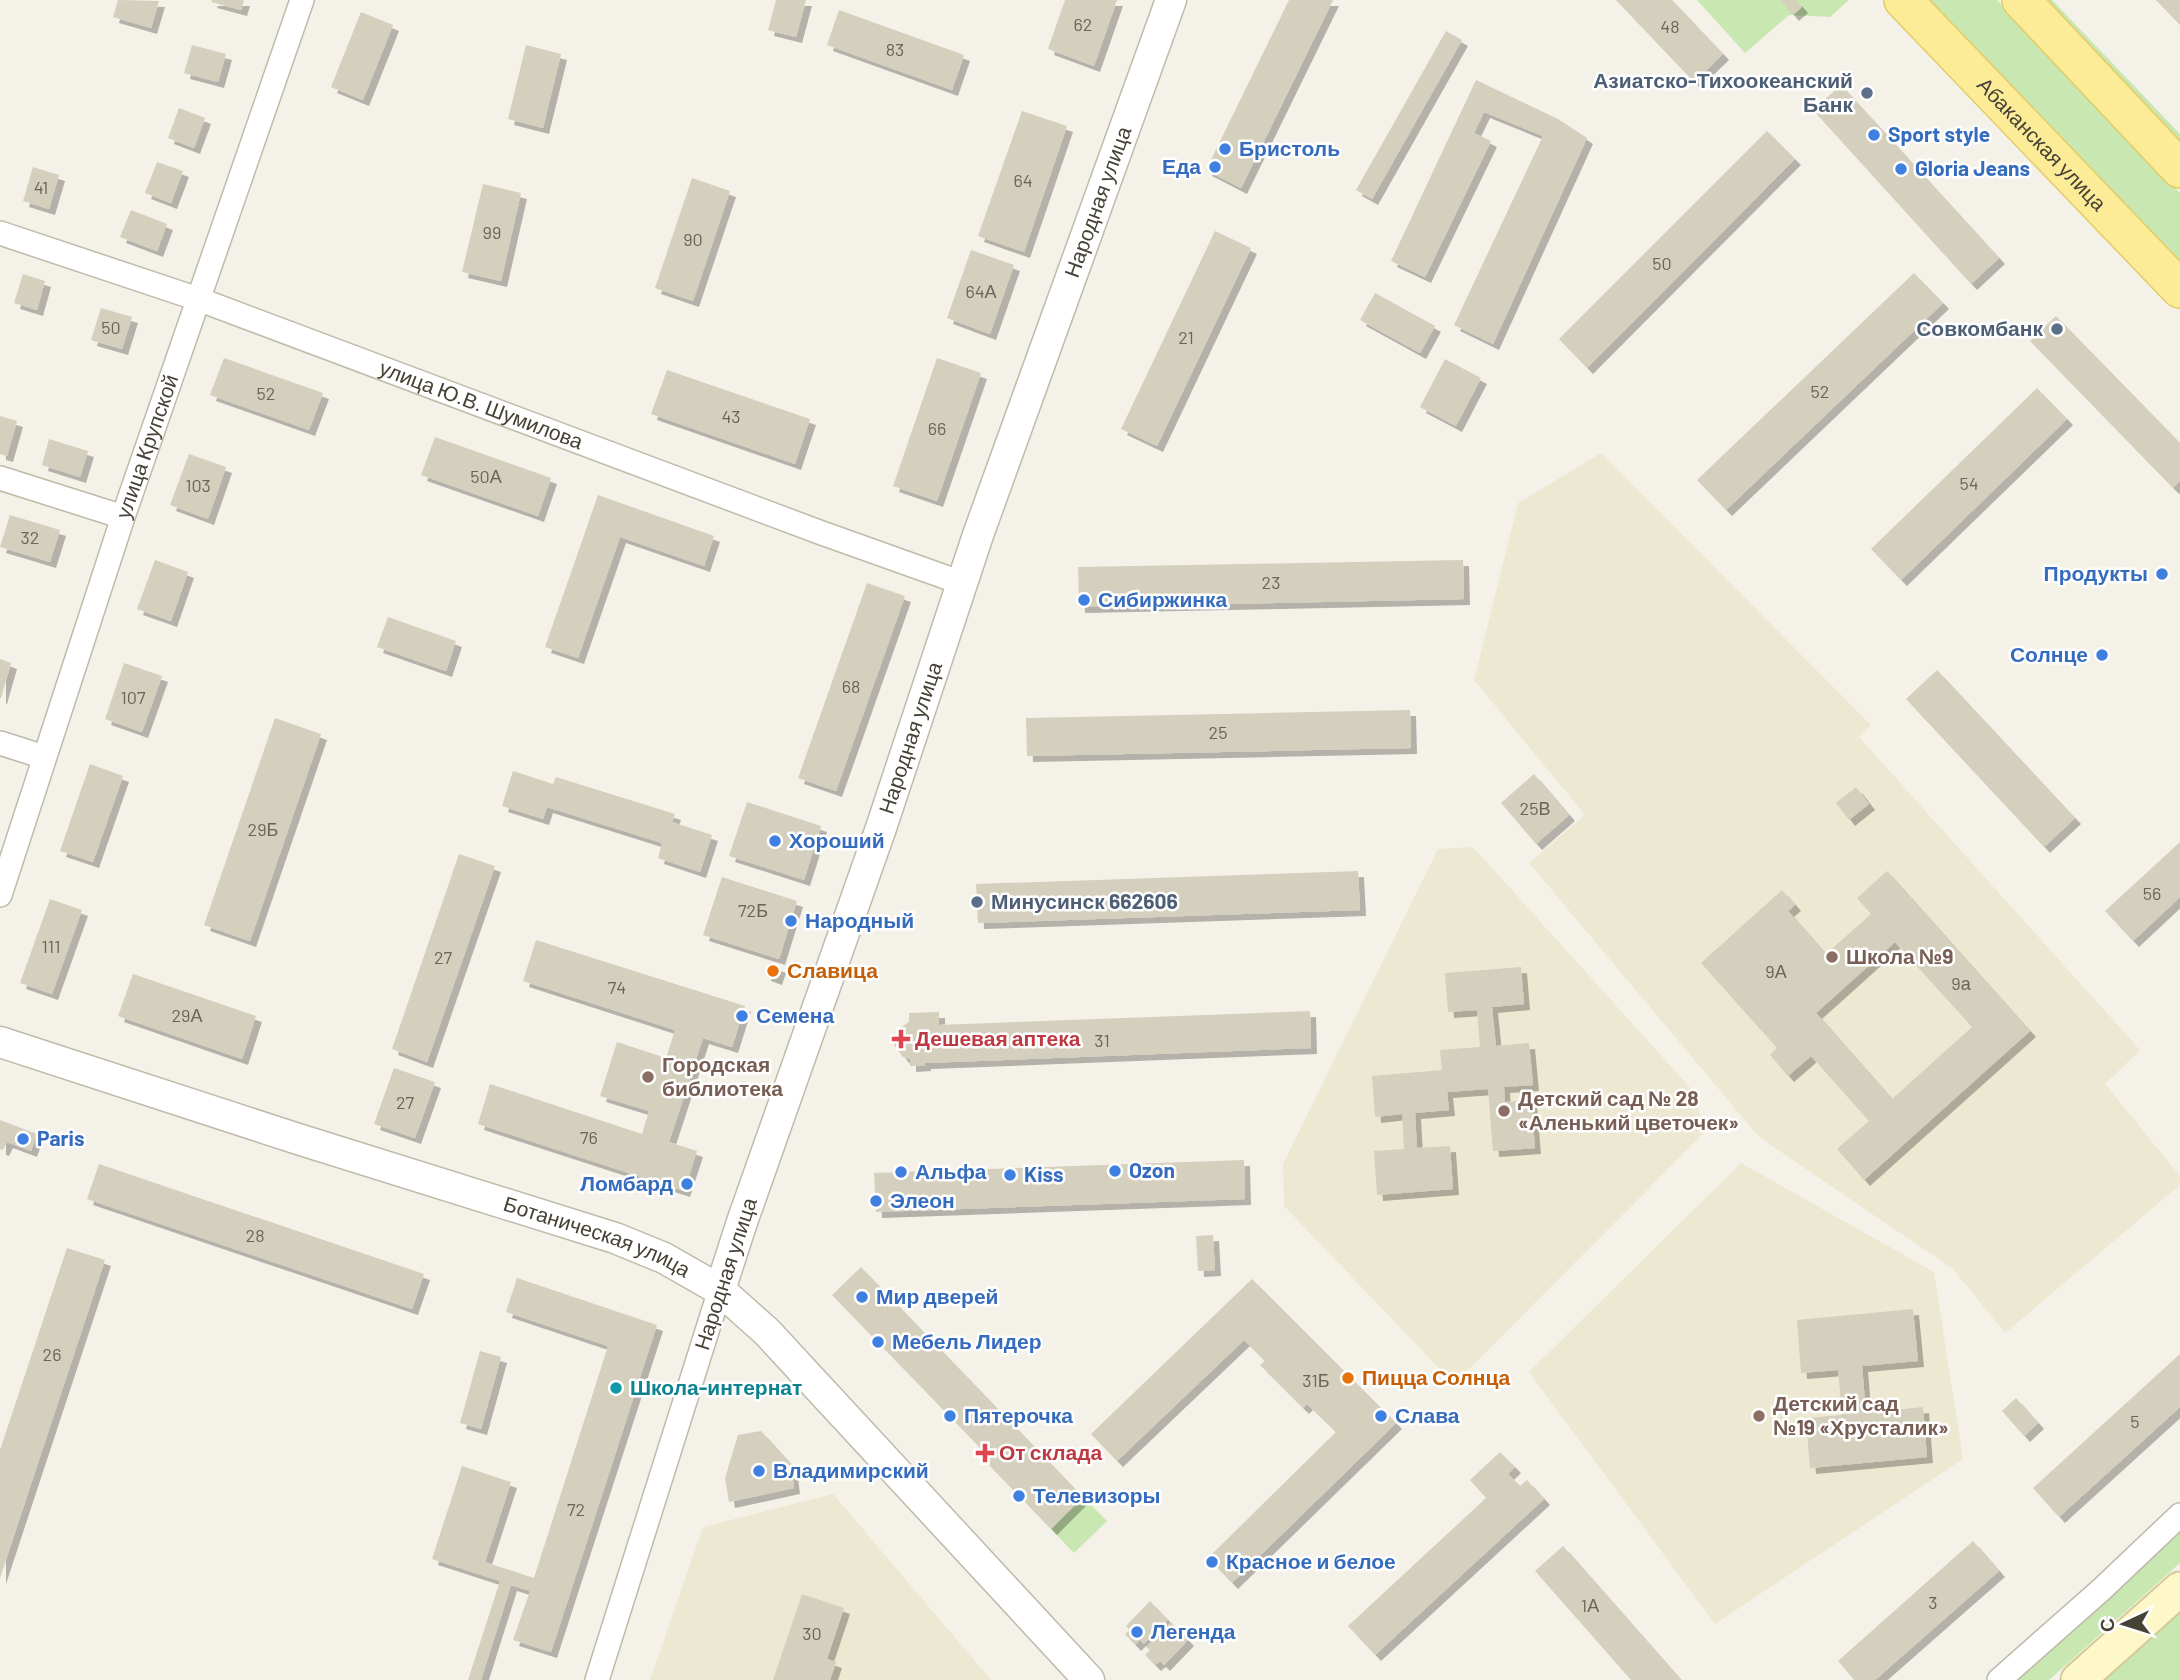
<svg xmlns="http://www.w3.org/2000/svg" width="2180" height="1680" viewBox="0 0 2180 1680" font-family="Barlow,sans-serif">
<defs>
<filter id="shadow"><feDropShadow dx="6" dy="6" stdDeviation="0" flood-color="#0004"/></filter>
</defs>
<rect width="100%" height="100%" fill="#f4f1e8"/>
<g fill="#ede8d2">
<path d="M 1601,453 L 1871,725 L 1859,737 L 2140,1050 L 2105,1084 L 2180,1176 L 2180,1185 L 2005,1333 L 1953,1269 L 1759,1137 L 1529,863 L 1585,815 L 1474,680 L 1518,503 Z"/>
<path d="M 1473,847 L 1693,1091 L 1705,1132 L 1454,1384 L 1284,1206 L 1283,1164 L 1438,849 Z"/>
<path d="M 1741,1163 L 1934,1272 L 1963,1459 L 1715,1624 L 1529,1372 Z"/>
<path d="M 833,1494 L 991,1680 L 650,1680 L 703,1527 Z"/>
</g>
<g fill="#c8e7b1">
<path d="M 1697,0 L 1849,0 L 1830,17 L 1789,15 L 1745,53 Z"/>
<path d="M 1927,0 L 1997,0 L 2180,193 L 2180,266 Z"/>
<path d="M 2037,0 L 2052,0 L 2180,134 L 2180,152 Z"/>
<path d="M 1083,1497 L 1107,1521 L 1074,1553 L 1051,1529 Z"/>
<path d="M 2180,1523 L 2180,1563 L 2049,1680 L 2004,1680 Z"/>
<path d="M 2180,1602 L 2180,1680 L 2093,1680 Z"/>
</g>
<g fill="#d5cfbd" fill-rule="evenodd" filter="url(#shadow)">
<path d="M 118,0 L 159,1 L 151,28 L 113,17 Z"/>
<path d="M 212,0 L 244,0 L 241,10 L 211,2 Z"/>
<path d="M 776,0 L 806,0 L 796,37 L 768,30 Z"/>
<path d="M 1065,0 L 1117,0 L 1094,66 L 1048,49 Z"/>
<path d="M 1289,0 L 1333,0 L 1241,188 L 1206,170 Z"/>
<path d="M 1616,0 L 1672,0 L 1723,54 L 1694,82 Z"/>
<path d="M 1780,0 L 1796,0 L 1802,7 L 1793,15 Z"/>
<path d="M 2156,0 L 2180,0 L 2180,25 Z"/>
<path d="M 839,10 L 964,55 L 952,90 L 827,45 Z"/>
<path d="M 361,12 L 393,25 L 363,100 L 331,87 Z"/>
<path d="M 1446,31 L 1462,40 L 1372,199 L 1356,190 Z"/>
<path d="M 192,45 L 226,54 L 218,82 L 184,73 Z"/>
<path d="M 526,45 L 561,54 L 543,128 L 508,119 Z"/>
<path d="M 1476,80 L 1558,119 L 1587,138 L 1493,344 L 1454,325 L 1543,136 L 1484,112 L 1474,133 L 1491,141 L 1425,277 L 1391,261 Z"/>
<path d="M 1841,85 L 1999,258 L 1971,284 L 1813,110 Z"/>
<path d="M 179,108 L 205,118 L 194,148 L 168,138 Z"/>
<path d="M 1022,111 L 1067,126 L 1024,252 L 978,236 Z"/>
<path d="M 1767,131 L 1795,159 L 1587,368 L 1559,339 Z"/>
<path d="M 157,162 L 183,171 L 171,203 L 145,193 Z"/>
<path d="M 33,167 L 59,175 L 49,209 L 23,201 Z"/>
<path d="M 692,178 L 730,191 L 693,301 L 655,288 Z"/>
<path d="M 483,184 L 521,193 L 501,281 L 462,272 Z"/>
<path d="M 131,210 L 167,224 L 157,251 L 120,237 Z"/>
<path d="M 1215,231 L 1251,248 L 1157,446 L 1121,429 Z"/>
<path d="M 971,250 L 1014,265 L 990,334 L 947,318 Z"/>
<path d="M 1914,273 L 1943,303 L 1726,510 L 1697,480 Z"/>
<path d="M 23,274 L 45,281 L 37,310 L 14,303 Z"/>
<path d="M 1375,293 L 1435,326 L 1420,353 L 1360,320 Z"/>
<path d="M 101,308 L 132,317 L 122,349 L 91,340 Z"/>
<path d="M 2056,316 L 2180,443 L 2180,481 L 2173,488 L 2030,341 Z"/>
<path d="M 224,358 L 323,393 L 309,430 L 210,395 Z"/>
<path d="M 937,358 L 981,373 L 937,501 L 893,486 Z"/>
<path d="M 1445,359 L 1481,378 L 1456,426 L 1420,407 Z"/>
<path d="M 667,370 L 810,419 L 795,464 L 651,414 Z"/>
<path d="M 2037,388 L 2067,419 L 1901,580 L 1871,549 Z"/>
<path d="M 0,416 L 17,421 L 7,456 L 0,454 Z"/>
<path d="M 435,437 L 551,478 L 538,516 L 421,475 Z"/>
<path d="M 49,439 L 88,451 L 80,477 L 42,465 Z"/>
<path d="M 189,454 L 226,467 L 208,519 L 170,505 Z"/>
<path d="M 598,495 L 714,536 L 704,566 L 620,537 L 578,658 L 545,647 Z"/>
<path d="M 10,515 L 60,530 L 50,562 L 0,547 Z"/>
<path d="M 155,560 L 188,572 L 171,621 L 137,609 Z"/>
<path d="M 1463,560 L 1464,599 L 1079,607 L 1078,567 Z"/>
<path d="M 867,583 L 905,596 L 836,791 L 798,778 Z"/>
<path d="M 388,617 L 456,641 L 446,671 L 377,647 Z"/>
<path d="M 0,659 L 11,663 L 1,698 L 0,698 Z"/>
<path d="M 124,663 L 162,676 L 142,732 L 105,719 Z"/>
<path d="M 1937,670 L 2075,818 L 2044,847 L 1906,699 Z"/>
<path d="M 1410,710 L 1411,748 L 1027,756 L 1026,718 Z"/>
<path d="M 275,718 L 321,734 L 250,941 L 204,925 Z"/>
<path d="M 90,764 L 123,776 L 93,862 L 60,851 Z"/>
<path d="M 513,771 L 553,784 L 556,777 L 675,814 L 672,822 L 712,835 L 700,872 L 658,858 L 662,843 L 547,807 L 543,819 L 502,806 Z"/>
<path d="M 1534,774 L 1569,815 L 1536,844 L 1501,803 Z"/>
<path d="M 1856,787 L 1869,804 L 1849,820 L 1836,803 Z"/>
<path d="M 747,802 L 821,826 L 804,880 L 729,856 Z"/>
<path d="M 2180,842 L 2180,897 L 2133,941 L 2105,911 Z"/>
<path d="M 459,854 L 495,866 L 427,1062 L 392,1049 Z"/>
<path d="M 1358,871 L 1360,910 L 978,923 L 976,884 Z"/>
<path d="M 1887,871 L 2030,1031 L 1864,1180 L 1837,1149 L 1869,1121 L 1811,1056 L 1788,1076 L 1770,1055 L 1777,1048 L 1701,963 L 1782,890 L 1795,905 L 1788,911 L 1826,954 L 1871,914 L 1857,898 ZM 1895,942 L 1972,1027 L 1892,1099 L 1816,1013 Z"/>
<path d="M 722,877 L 797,901 L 779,959 L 703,935 Z"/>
<path d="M 50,899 L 82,910 L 52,994 L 20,983 Z"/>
<path d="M 536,940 L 745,1006 L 732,1047 L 703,1038 L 669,1142 L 697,1151 L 684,1191 L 478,1124 L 490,1084 L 642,1134 L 649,1111 L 600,1096 L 617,1042 L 666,1058 L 675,1030 L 523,981 Z"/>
<path d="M 769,963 L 780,967 L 776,979 L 765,975 Z"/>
<path d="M 1521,967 L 1524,1004 L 1492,1007 L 1496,1046 L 1529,1043 L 1533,1085 L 1504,1087 L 1505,1102 L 1531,1100 L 1535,1148 L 1493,1151 L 1488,1089 L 1447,1092 L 1449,1110 L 1415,1113 L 1417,1148 L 1450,1146 L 1453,1189 L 1377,1195 L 1374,1151 L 1404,1149 L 1402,1114 L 1375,1117 L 1372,1076 L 1442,1070 L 1440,1050 L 1480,1047 L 1477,1010 L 1448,1012 L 1445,973 Z"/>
<path d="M 133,974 L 256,1016 L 242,1059 L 118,1016 Z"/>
<path d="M 1310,1011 L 1311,1048 L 925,1063 L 925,1065 L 910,1066 L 910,1059 L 903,1057 L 894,1045 L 897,1030 L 909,1022 L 909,1013 L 939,1012 L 939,1025 Z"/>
<path d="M 394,1068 L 435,1082 L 415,1138 L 374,1124 Z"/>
<path d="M 0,1120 L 37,1134 L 31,1151 L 7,1142 L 3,1150 L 0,1149 Z"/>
<path d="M 1244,1160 L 1245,1199 L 876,1212 L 874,1173 Z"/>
<path d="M 99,1164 L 424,1274 L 412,1309 L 87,1199 Z"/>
<path d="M 1213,1235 L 1215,1270 L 1198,1271 L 1196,1236 Z"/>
<path d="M 67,1248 L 105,1260 L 0,1578 L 0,1450 Z"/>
<path d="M 861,1267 L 1083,1497 L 1051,1529 L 987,1463 L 991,1459 L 832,1295 Z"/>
<path d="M 517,1278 L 657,1325 L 551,1652 L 513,1640 L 530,1591 L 511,1585 L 481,1680 L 468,1680 L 500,1581 L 432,1559 L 462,1466 L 511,1482 L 485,1562 L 534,1578 L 608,1346 L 506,1312 Z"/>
<path d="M 1252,1279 L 1396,1423 L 1232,1583 L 1208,1558 L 1336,1432 L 1307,1404 L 1303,1408 L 1260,1365 L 1265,1361 L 1244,1340 L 1117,1461 L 1091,1434 Z"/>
<path d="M 1913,1309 L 1918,1361 L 1862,1366 L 1866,1413 L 1923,1407 L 1927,1457 L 1810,1468 L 1806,1418 L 1842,1415 L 1838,1370 L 1801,1373 L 1797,1320 Z"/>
<path d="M 480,1351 L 501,1357 L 481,1429 L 460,1423 Z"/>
<path d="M 2180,1354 L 2180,1407 L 2059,1517 L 2033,1488 Z"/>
<path d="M 2016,1398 L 2038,1423 L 2024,1436 L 2002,1411 Z"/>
<path d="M 761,1431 L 791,1464 L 794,1488 L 729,1502 L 725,1478 L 738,1435 Z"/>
<path d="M 1500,1452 L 1515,1467 L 1508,1474 L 1520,1486 L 1527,1480 L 1544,1499 L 1375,1655 L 1348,1626 L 1486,1498 L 1470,1480 Z"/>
<path d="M 1973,1541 L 1999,1571 L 1875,1680 L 1854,1680 L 1838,1661 Z"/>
<path d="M 1563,1546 L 1681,1680 L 1631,1680 L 1535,1571 Z"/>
<path d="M 802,1594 L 844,1608 L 827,1659 L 836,1662 L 830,1680 L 773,1680 Z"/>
<path d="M 1150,1601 L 1168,1620 L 1144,1644 L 1140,1640 L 1135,1645 L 1125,1634 L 1130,1630 L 1126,1626 Z"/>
<path d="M 1171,1622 L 1188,1640 L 1164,1665 L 1160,1661 L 1155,1665 L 1145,1655 L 1150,1650 L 1146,1647 Z"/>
</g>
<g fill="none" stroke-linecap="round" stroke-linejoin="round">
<g stroke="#bfbaaa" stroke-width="26">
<g id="minor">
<path id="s1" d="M 0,233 L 198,299 L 819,532 L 962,583"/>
<path d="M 0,478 L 123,517"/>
<path d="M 0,743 L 44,757"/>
<path id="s2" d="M 0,895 L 123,517 L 302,0"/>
<path d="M 597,1680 L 720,1290"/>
<path d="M 1999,1680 L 2102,1589 L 2180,1515"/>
</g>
</g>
<g stroke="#bfbaaa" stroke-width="33">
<g id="tertiary">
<path id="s3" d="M 0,1042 L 298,1139 L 615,1238 L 664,1258 L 720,1290 L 767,1332 L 1089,1680"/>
<path id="s4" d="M 720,1290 L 742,1222 L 881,828 L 978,535 L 1171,0"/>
</g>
</g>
<g stroke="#d3ca98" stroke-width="37">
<path id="secondary" d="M 2078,1680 L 2180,1589"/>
</g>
<g stroke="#e3cc67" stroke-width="40">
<g id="primary">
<path id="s5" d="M 1903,0 L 2180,289"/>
<path d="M 2021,0 L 2180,169"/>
</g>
</g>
<use href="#minor" stroke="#fff" stroke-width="23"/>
<use href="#tertiary" stroke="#fff" stroke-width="30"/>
<use href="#secondary" stroke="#fef7c7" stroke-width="33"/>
<use href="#primary" stroke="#fdec97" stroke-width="37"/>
</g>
<g fill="#5c6f8a" stroke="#fff" stroke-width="2.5">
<circle cx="1867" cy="93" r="7"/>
<circle cx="2057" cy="329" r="7"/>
<circle cx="977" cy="902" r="7"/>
</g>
<g fill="#3f7fe0" stroke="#fff" stroke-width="2.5">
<circle cx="1874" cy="135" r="7"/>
<circle cx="1225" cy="149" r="7"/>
<circle cx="1215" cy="167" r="7"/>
<circle cx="1901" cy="169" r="7"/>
<circle cx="2162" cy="574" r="7"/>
<circle cx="1084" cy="600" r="7"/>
<circle cx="2102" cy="655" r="7"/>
<circle cx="775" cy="841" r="7"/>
<circle cx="791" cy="921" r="7"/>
<circle cx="742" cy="1016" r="7"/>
<circle cx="23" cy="1139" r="7"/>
<circle cx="1115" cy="1171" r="7"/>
<circle cx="901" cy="1172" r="7"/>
<circle cx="1010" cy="1175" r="7"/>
<circle cx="687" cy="1184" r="7"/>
<circle cx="876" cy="1201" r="7"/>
<circle cx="862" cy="1297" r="7"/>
<circle cx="878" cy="1342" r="7"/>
<circle cx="950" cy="1416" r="7"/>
<circle cx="1381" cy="1416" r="7"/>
<circle cx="759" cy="1471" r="7"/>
<circle cx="1019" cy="1496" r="7"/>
<circle cx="1212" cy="1562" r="7"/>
<circle cx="1137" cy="1632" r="7"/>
</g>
<g fill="#8d6e63" stroke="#fff" stroke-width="2.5">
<circle cx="1832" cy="957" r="7"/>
<circle cx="648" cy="1077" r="7"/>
<circle cx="1504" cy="1111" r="7"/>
<circle cx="1759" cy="1416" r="7"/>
</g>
<g fill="#e8710a" stroke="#fff" stroke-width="2.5">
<circle cx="773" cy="971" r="7"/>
<circle cx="1348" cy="1378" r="7"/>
</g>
<g fill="#e0444e" stroke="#fff" stroke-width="2.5">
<path d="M897.5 1028.5h7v7h7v7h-7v7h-7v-7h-7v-7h7z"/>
<path d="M981.5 1442.5h7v7h7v7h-7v7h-7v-7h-7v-7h7z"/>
</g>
<circle fill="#0f9aa8" stroke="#fff" stroke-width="2.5" cx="616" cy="1388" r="7"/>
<g text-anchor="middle" stroke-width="5" stroke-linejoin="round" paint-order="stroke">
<g font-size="18" fill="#6a6558">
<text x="1083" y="31">62</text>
<text x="1670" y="33">48</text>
<text x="895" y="56">83</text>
<text x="1023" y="187">64</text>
<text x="41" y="194">41</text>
<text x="492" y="239">99</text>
<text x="693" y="246">90</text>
<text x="1662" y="270">50</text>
<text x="981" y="298">64А</text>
<text x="111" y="334">50</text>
<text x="1186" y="344">21</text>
<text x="1820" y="398">52</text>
<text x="266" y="400">52</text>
<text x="731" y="423">43</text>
<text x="937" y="435">66</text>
<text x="486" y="483">50А</text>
<text x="1969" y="490">54</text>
<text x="198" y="492">103</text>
<text x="30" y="544">32</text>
<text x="1271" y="589">23</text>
<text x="851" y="693">68</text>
<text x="133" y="704">107</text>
<text x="1218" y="739">25</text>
<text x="1535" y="815">25В</text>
<text x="263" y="836">29Б</text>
<text x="2152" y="900">56</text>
<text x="753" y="917">72Б</text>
<text x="51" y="953">111</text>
<text x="443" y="964">27</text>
<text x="1776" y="978">9А</text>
<text x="1961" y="990">9а</text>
<text x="617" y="994">74</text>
<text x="187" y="1022">29А</text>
<text x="1102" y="1047">31</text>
<text x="405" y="1109">27</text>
<text x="589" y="1144">76</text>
<text x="255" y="1242">28</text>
<text x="52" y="1361">26</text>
<text x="1316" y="1387">31Б</text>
<text x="2135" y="1428">5</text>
<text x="576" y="1516">72</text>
<text x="1933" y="1609">3</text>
<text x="1590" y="1612">1А</text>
<text x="812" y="1640">30</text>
</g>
<g font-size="21" font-weight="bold" fill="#4e5e75" stroke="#fff" text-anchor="end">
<text x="1853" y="88">Азиатско-Тихоокеанский<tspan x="1853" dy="24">Банк</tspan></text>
<text x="2043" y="336">Совкомбанк</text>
<text x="991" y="909" text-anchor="start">Минусинск 662606</text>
</g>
<g font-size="21" font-weight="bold" fill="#366cbe" stroke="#fff" text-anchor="start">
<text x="1888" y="142">Sport style</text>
<text x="1239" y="156">Бристоль</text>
<text x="1201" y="174" text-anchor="end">Еда</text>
<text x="1915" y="176">Gloria Jeans</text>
<text x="2148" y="581" text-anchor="end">Продукты</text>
<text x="1098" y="607">Сибиржинка</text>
<text x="2088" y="662" text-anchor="end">Солнце</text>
<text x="789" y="848">Хороший</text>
<text x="805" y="928">Народный</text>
<text x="756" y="1023">Семена</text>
<text x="37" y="1146">Paris</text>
<text x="1129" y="1178">Ozon</text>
<text x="915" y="1179">Альфа</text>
<text x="1024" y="1182">Kiss</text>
<text x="673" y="1191" text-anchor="end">Ломбард</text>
<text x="890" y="1208">Элеон</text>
<text x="876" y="1304">Мир дверей</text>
<text x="892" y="1349">Мебель Лидер</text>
<text x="964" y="1423">Пятерочка</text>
<text x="1395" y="1423">Слава</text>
<text x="773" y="1478">Владимирский</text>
<text x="1033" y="1503">Телевизоры</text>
<text x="1226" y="1569">Красное и белое</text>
<text x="1151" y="1639">Легенда</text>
</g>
<g font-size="21" fill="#474236" stroke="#fff">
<text dy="7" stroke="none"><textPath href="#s5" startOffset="200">Абаканская улица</textPath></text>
<text dy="7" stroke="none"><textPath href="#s4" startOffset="1152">Народная улица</textPath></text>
<text dy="7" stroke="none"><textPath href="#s1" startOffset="511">улица Ю.В. Шумилова</textPath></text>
<text dy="7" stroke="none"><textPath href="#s2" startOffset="472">улица Крупской</textPath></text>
<text dy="7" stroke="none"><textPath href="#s4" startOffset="584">Народная улица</textPath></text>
<text dy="7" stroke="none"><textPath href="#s3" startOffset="628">Ботаническая улица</textPath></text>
<text transform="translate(726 1274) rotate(-72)" y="7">Народная улица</text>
</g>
<g font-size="21" font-weight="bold" fill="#785e54" stroke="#fff" text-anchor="start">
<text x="1846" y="964">Школа №9</text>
<text x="662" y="1072">Городская<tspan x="662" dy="24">библиотека</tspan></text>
<text x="1518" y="1106">Детский сад № 28<tspan x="1518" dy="24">«Аленький цветочек»</tspan></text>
<text x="1773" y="1411">Детский сад<tspan x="1773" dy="24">№19 «Хрусталик»</tspan></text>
</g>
<g font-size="21" font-weight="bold" fill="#c56008" stroke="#fff" text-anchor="start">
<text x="787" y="978">Славица</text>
<text x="1362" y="1385">Пицца Солнца</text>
</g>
<g font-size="21" font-weight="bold" fill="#be3a42" stroke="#fff" text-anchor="start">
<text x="915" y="1046">Дешевая аптека</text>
<text x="999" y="1460">От склада</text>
</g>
<g font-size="21" font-weight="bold" fill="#0d838f" stroke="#fff" text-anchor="start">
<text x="630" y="1395">Школа-интернат</text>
</g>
</g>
<g transform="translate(2124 1624) rotate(266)" stroke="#ffffff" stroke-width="5" paint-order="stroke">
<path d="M0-5L12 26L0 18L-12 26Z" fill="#474236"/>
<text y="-10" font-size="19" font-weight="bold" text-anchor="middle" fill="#474236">С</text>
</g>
</svg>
